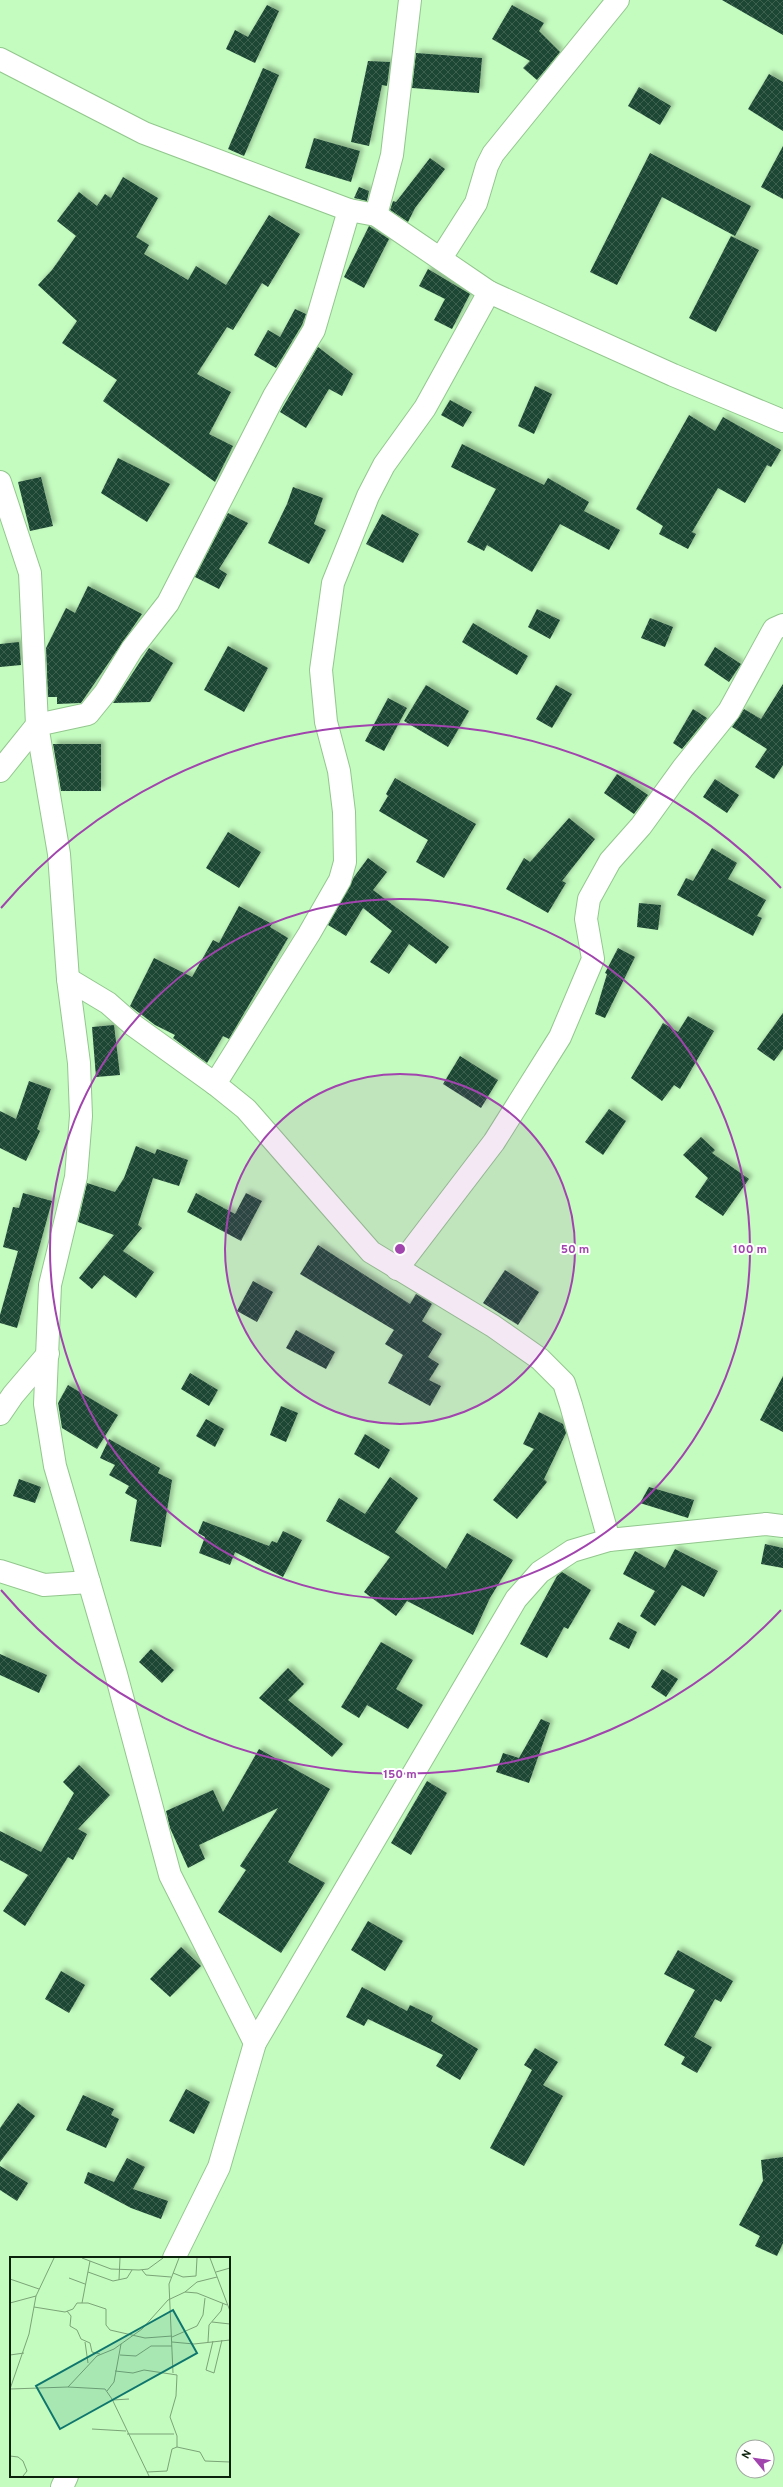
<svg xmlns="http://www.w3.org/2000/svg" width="783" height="2487" viewBox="0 0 783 2487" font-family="Overpass,sans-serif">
<defs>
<pattern id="building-cross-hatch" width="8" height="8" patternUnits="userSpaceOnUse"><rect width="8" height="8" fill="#1f4634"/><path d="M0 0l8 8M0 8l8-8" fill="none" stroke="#3d5e4e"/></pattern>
<filter id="shadow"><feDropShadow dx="3.5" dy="-3.5" stdDeviation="2" flood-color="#0004"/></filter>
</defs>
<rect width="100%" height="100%" fill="#c4fbbf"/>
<g fill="url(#building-cross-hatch)" filter="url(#shadow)">
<path d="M 722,0 L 783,0 L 783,35 Z"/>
<path d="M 267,5 L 279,11 L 255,63 L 226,49 L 235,30 L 248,37 Z"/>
<path d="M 512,5 L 544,23 L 539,31 L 560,52 L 537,80 L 523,68 L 530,61 L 492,39 Z"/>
<path d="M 416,53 L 482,58 L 479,93 L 412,88 Z"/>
<path d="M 368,61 L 390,62 L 387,86 L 382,85 L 369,146 L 351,142 Z"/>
<path d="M 263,68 L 279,75 L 244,156 L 228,149 Z"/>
<path d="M 769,74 L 783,82 L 783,131 L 748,109 Z"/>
<path d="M 639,87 L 671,106 L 660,125 L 628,106 Z"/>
<path d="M 314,138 L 360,151 L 351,182 L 305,168 Z"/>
<path d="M 783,146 L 783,199 L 761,187 Z"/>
<path d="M 650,153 L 751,206 L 735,236 L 662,197 L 617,285 L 590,272 Z"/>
<path d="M 430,158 L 445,169 L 415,208 L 408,222 L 390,210 L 393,201 L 396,202 Z"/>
<path d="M 123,177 L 158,198 L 136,237 L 149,245 L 144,254 L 188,280 L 196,266 L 226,285 L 269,215 L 300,234 L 268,287 L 262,283 L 233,330 L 227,327 L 197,374 L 231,392 L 209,434 L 233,446 L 215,482 L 103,401 L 117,380 L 62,343 L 77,321 L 38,285 L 52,270 L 76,236 L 57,221 L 79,192 L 97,206 L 105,194 L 111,198 Z"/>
<path d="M 359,187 L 369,191 L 367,201 L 354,198 Z"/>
<path d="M 369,226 L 389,239 L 364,288 L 344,277 Z"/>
<path d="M 731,236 L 759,250 L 716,332 L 689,318 Z"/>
<path d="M 428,269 L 470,294 L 452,329 L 434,320 L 445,299 L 419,286 Z"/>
<path d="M 295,309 L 306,314 L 302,325 L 276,368 L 254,355 L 268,330 L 280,337 Z"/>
<path d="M 318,347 L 353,374 L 342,396 L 329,389 L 306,428 L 280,412 Z"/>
<path d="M 535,386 L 552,394 L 534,434 L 518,426 Z"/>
<path d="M 450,400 L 472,412 L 463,427 L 441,415 Z"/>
<path d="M 689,415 L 715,431 L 723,417 L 781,450 L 771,467 L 767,465 L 745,503 L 718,488 L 692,532 L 696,534 L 688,549 L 659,534 L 663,526 L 636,509 Z"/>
<path d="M 462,444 L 544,485 L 548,478 L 589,502 L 584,511 L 620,530 L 609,550 L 560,524 L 532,572 L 487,545 L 484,551 L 467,542 L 496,489 L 451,467 Z"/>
<path d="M 118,458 L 170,484 L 147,522 L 101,493 Z"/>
<path d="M 41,477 L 53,526 L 30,531 L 18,482 Z"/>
<path d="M 293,487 L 323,498 L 314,524 L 326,530 L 309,564 L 268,543 L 287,504 Z"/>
<path d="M 228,513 L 248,523 L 219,569 L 227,574 L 219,589 L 195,577 Z"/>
<path d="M 382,514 L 419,534 L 403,563 L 366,544 Z"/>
<path d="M 88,586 L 142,614 L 81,703 L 57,704 L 57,697 L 48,697 L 46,648 L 66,608 L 75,613 Z"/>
<path d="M 537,609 L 560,620 L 550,639 L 528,627 Z"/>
<path d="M 650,618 L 673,627 L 665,647 L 641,638 Z"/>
<path d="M 473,623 L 528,656 L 517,675 L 462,642 Z"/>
<path d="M 19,642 L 21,665 L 0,667 L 0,644 Z"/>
<path d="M 228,646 L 268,668 L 244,712 L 204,690 Z"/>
<path d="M 715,647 L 741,664 L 729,682 L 704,665 Z"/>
<path d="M 149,648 L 173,663 L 150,702 L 113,703 Z"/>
<path d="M 783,684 L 783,765 L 774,779 L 755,767 L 767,749 L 732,727 L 744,709 L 761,719 Z"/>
<path d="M 426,685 L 469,711 L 448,747 L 404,721 Z"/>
<path d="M 556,685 L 572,694 L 552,728 L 536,719 Z"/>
<path d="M 388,698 L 407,708 L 384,751 L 365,741 Z"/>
<path d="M 693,709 L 707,718 L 682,749 L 673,743 Z"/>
<path d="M 53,744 L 101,744 L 101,791 L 61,791 Z"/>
<path d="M 617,774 L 648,795 L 634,814 L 604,793 Z"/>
<path d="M 395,778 L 476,824 L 444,878 L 416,862 L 428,840 L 379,811 L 388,796 L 386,794 Z"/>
<path d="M 715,779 L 739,795 L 727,813 L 703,797 Z"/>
<path d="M 569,818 L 595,839 L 562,881 L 566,883 L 548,913 L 506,889 L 524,858 L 530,862 Z"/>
<path d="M 228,832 L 261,852 L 239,888 L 206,868 Z"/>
<path d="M 712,848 L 737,863 L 728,879 L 766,900 L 757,916 L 762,918 L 753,936 L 677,895 L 686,878 L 693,881 Z"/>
<path d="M 368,858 L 387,872 L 373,890 L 449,947 L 436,964 L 409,944 L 389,974 L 370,962 L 392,931 L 363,908 L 346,936 L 328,925 L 354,877 Z"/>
<path d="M 639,903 L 661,905 L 658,930 L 637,927 Z"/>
<path d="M 239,906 L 272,924 L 270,927 L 288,938 L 229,1039 L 223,1036 L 207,1063 L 173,1038 L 175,1035 L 155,1025 L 130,1006 L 154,958 L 192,977 L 213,940 L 219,943 Z"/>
<path d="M 618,948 L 635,957 L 605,1018 L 595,1014 L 607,974 L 605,973 Z"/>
<path d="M 783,1013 L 783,1049 L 774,1061 L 757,1049 Z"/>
<path d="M 688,1016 L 714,1031 L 680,1089 L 674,1085 L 662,1101 L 631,1078 L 663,1023 L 678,1032 Z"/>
<path d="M 114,1025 L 120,1075 L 96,1077 L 92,1027 Z"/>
<path d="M 460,1056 L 498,1080 L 481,1108 L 443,1084 Z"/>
<path d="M 29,1081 L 51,1089 L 37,1129 L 40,1131 L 26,1161 L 0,1148 L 0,1111 L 16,1119 Z"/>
<path d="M 609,1109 L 626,1121 L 603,1155 L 585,1142 Z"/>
<path d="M 701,1137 L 715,1150 L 712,1153 L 749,1179 L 723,1216 L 695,1197 L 708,1178 L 683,1155 Z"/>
<path d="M 136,1146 L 155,1154 L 157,1149 L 188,1160 L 179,1186 L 153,1178 L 138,1225 L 142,1228 L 123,1251 L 154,1272 L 136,1298 L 104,1275 L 92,1289 L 79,1278 L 114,1235 L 78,1222 L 87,1183 L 115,1192 L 124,1178 Z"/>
<path d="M 23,1193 L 52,1201 L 17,1328 L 0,1323 L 0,1315 L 18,1251 L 3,1247 L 13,1207 L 19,1208 Z"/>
<path d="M 196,1193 L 235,1214 L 246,1193 L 262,1201 L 241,1241 L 187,1212 Z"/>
<path d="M 318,1245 L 410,1304 L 416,1294 L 432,1304 L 422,1321 L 442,1334 L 428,1357 L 439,1364 L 429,1380 L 441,1386 L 430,1406 L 388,1383 L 403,1355 L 385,1344 L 394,1330 L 300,1274 Z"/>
<path d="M 505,1270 L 539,1292 L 518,1325 L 483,1303 Z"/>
<path d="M 253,1281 L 273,1292 L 257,1322 L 237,1311 Z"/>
<path d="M 296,1330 L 335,1352 L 326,1369 L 286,1348 Z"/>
<path d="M 190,1373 L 218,1390 L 209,1406 L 181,1389 Z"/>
<path d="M 783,1376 L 783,1432 L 760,1420 Z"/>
<path d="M 68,1385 L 118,1415 L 97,1449 L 62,1428 L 58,1403 Z"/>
<path d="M 281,1406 L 298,1413 L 286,1442 L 270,1435 Z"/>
<path d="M 539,1412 L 563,1424 L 566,1433 L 544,1479 L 547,1482 L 517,1519 L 493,1500 L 534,1449 L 523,1444 Z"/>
<path d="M 206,1419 L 224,1429 L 215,1447 L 196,1436 Z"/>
<path d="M 365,1434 L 390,1450 L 379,1469 L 354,1454 Z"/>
<path d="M 109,1439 L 160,1468 L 158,1473 L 172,1480 L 161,1547 L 130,1541 L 137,1500 L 125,1493 L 129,1486 L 109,1475 L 115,1465 L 100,1458 Z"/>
<path d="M 390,1477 L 418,1498 L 395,1532 L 446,1569 L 467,1533 L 513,1560 L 490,1598 L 473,1635 L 407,1601 L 396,1616 L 364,1592 L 390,1557 L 326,1521 L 339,1498 L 365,1514 Z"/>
<path d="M 19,1479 L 41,1487 L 35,1503 L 13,1496 Z"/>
<path d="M 649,1487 L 694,1500 L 688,1518 L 640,1503 Z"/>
<path d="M 203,1521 L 269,1546 L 272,1541 L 277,1543 L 283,1531 L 302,1540 L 283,1577 L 235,1552 L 230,1565 L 199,1553 L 205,1537 L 198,1533 Z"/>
<path d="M 765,1544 L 783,1548 L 783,1568 L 761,1564 Z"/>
<path d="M 675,1549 L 718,1571 L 704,1597 L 682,1585 L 655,1626 L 640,1616 L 655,1591 L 623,1574 L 635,1551 L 665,1568 Z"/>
<path d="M 562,1572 L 591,1590 L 568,1629 L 564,1627 L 547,1658 L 520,1644 L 557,1576 Z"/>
<path d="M 618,1622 L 637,1632 L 629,1649 L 609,1639 Z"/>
<path d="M 381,1642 L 413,1660 L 396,1689 L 423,1705 L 408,1729 L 367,1705 L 359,1718 L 341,1707 Z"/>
<path d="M 151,1649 L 174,1670 L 162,1683 L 139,1662 Z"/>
<path d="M 0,1654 L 47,1675 L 39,1693 L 0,1675 Z"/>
<path d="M 288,1668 L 304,1684 L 288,1700 L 343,1744 L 332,1757 L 259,1698 Z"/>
<path d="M 662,1669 L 678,1679 L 666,1697 L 651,1687 Z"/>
<path d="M 541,1719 L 550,1723 L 529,1783 L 496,1772 L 503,1753 L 519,1758 Z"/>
<path d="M 259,1749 L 330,1789 L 288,1862 L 325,1883 L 281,1953 L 218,1912 L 246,1870 L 240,1866 L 278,1808 L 199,1845 L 205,1859 L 188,1868 L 170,1828 L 166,1811 L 213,1790 L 223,1812 Z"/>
<path d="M 79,1765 L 110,1795 L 78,1829 L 87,1834 L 73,1860 L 68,1857 L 25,1926 L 3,1911 L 28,1875 L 0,1860 L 0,1831 L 41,1852 L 74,1793 L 63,1782 Z"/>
<path d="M 427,1781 L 447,1793 L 411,1855 L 391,1843 Z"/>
<path d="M 368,1921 L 403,1941 L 385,1971 L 351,1950 Z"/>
<path d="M 181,1947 L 201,1966 L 170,1997 L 150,1979 Z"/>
<path d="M 678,1950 L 733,1981 L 721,2002 L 715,1999 L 694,2037 L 712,2047 L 697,2073 L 681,2064 L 685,2057 L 664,2045 L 695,1990 L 664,1974 Z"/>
<path d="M 61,1971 L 85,1985 L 69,2013 L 45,1999 Z"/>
<path d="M 362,1987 L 407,2011 L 410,2005 L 433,2016 L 431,2021 L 478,2049 L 460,2080 L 436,2066 L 443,2055 L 368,2019 L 364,2026 L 346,2017 Z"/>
<path d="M 535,2048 L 558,2062 L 543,2085 L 563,2096 L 524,2166 L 490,2148 L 532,2070 L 524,2065 Z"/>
<path d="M 186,2089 L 210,2102 L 194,2134 L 169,2121 Z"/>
<path d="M 83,2095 L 114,2109 L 111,2115 L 119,2119 L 106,2148 L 66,2130 Z"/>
<path d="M 18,2103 L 35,2116 L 0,2162 L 0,2128 Z"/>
<path d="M 783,2157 L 783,2243 L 777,2256 L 755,2246 L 760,2236 L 739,2225 L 763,2181 L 761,2160 Z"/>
<path d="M 127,2158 L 145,2167 L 133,2189 L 168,2201 L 161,2219 L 131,2208 L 84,2183 L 88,2172 L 114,2182 Z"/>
<path d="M 0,2166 L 28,2183 L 17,2201 L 0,2190 Z"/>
</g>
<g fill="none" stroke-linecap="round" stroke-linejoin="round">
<g stroke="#92c78d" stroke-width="24">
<g id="minor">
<path d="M 0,59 L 144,133 L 349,210 L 376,215 L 489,292 L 673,375 L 783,421"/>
<path d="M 376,215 L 392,155 L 410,0"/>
<path d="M 441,258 L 476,203 L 487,166 L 493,154 L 618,0"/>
<path d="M 0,482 L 30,573 L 37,725 L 59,854 L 68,979 L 79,1063 L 81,1116 L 76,1177 L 50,1285 L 45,1404 L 55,1466 L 116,1674 L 170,1875 L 255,2043"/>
<path d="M 0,771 L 37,725 L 88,714 L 105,693 L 132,649 L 168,603 L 274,396 L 314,330 L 349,210"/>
<path d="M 68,979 L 108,1003 L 133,1025 L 215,1084 L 246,1109 L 371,1252 L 493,1326 L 540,1359 L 564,1383 L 571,1405 L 609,1540"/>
<path d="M 215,1084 L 309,934 L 340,880 L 345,862 L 344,812 L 339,771 L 326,722 L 321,670 L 333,583 L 368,496 L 384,465 L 425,408 L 489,292"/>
<path d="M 397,1269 L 494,1142 L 560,1037 L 593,959 L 586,919 L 589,899 L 610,861 L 641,826 L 683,768 L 729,711 L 774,629 L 783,625"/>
<path d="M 0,1414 L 13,1395 L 48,1354"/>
<path d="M 0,1571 L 44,1585 L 89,1582"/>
<path d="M 174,2258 L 219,2167 L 255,2043 L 516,1599 L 540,1572 L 572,1551 L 609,1540 L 766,1524 L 783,1526"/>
<path d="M 62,2487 L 67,2476"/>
</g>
</g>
<use href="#minor" stroke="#fff" stroke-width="22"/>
</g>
<circle cx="400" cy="1249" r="175" fill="#a144ae" fill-opacity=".12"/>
<g fill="none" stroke="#a144ae" stroke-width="2">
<circle cx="400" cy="1249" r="175"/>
<circle cx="400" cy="1249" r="350"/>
<path d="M781 1610A525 525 0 0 1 1 1590M1 908A525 525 0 0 1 781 888"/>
</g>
<g transform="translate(10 2257)">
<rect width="220" height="220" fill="#c4fbbf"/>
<path fill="none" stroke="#7ba477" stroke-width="1" d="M 72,1 L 101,12 L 129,13 L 138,12 L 153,1M 200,1 L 220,54M 132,13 L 136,18 L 161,20M 78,15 L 103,24 L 117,21 L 122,13M 206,15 L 220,11M 163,16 L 173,20 L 186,19 L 187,1M 59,21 L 75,27M 0,22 L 29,32M 109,23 L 110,1M 175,35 L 187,36 L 217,48M 0,46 L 26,39M 72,46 L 80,4M 24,50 L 55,55 L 63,52 L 67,46 L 78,46 L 96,52 L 96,68 L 100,73 L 135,81 L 162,79M 57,54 L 61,59 L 60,69 L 67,73 L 71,82 L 80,86 L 82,95 L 90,97M 202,65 L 220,67M 162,80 L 187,69 L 193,58 L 195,41M 203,84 L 196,113 L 204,116 L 212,83M 75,85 L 78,106M 162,85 L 184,87 L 220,83M 198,85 L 199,68 L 211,54 L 213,46M 0,98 L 14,96M 110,98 L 126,99 L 141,89 L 162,89M 105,114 L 123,116 L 134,113 L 167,118 L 166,139 L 160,160 L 167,179 L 167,190 L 162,192 L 157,214 L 137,215M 163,116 L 159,27 L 169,1M 58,130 L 87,99 L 104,92 L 132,72 L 158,43 L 175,35 L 187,25 L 207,20M 0,132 L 58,130 L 95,132 L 102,142 L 139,219M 0,132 L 19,77 L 26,39 L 44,1M 97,134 L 104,125 L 111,87M 103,143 L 119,142M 82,172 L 116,174M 117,177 L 164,177M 167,190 L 190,195 L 195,204 L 220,205M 0,199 L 8,200 L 13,204 L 17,214 L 13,219"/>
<path fill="#0f766e" fill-opacity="0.15" stroke="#0f766e" stroke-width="2" d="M 163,53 L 187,96 L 50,172 L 26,129 Z"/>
<rect width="220" height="220" fill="none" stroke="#0d220c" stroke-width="2"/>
</g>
<circle cx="400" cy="1249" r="6" fill="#a144ae" stroke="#fff" stroke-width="2"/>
<g font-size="12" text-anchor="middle" font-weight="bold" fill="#a144ae" stroke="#fff" stroke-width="4" stroke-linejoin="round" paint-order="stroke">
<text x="575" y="1253">50 m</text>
<text x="750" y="1253">100 m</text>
<text x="400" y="1778">150 m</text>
</g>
<g transform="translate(755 2459) rotate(299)"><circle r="19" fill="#ffffff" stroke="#9ea79e"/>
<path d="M0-3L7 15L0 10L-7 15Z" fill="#a144ae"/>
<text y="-6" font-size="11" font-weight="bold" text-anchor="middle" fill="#0d220c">N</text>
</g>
</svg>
